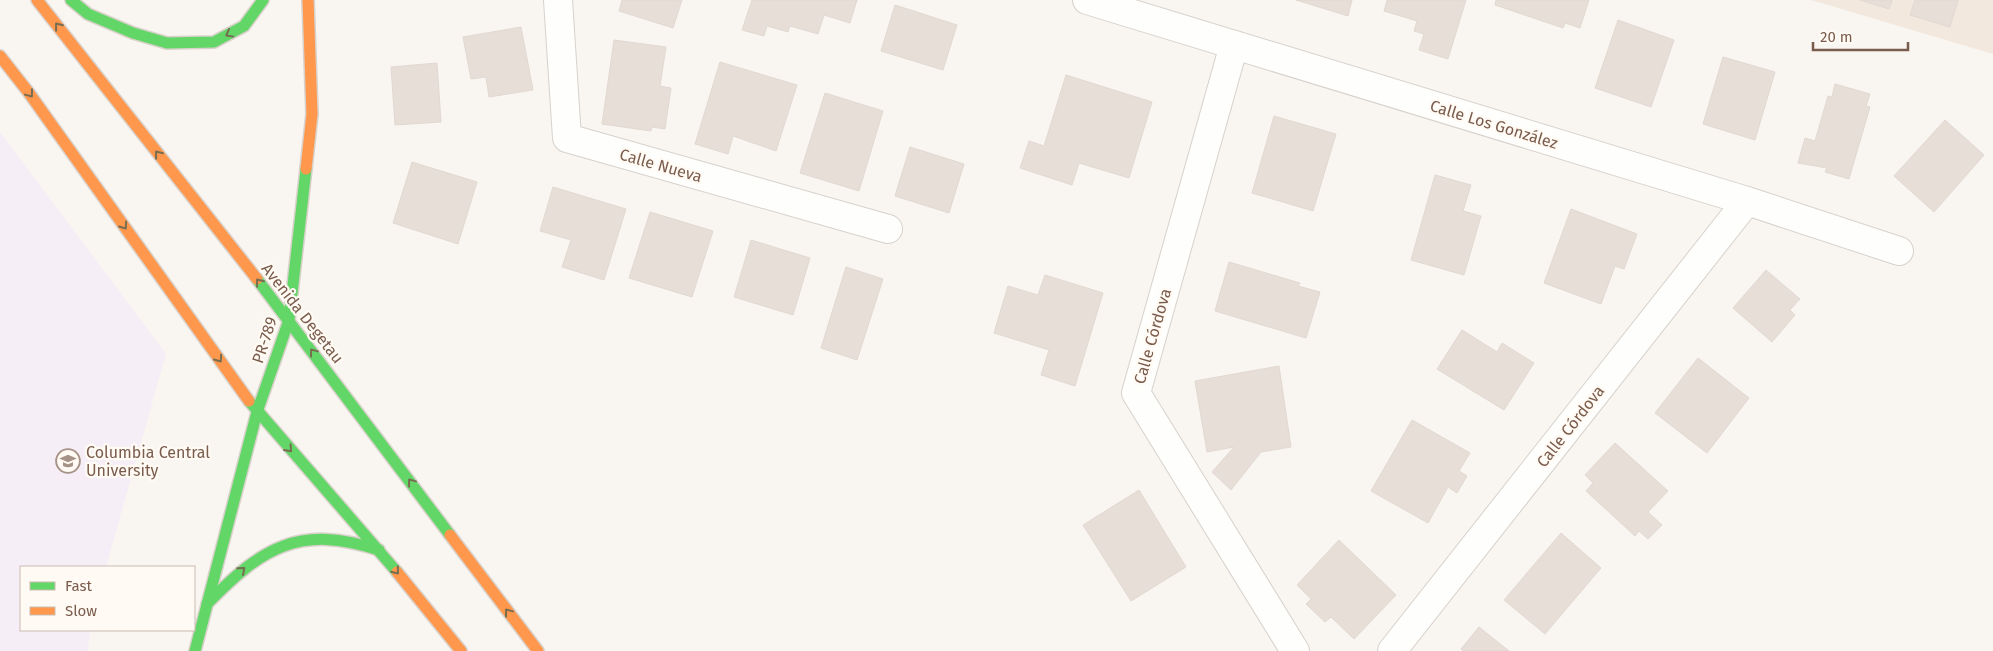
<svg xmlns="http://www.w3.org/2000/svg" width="1993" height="651" viewBox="0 0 1993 651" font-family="'Fira Sans',sans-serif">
<rect width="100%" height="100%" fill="#f9f5f0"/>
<path fill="#f2e8de" d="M 1811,0 L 1993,0 L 1993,54 Z"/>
<path fill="#f6eef6" d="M 0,132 L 166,354 L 106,567 L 21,567 L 21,630 L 90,630 L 88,651 L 0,651 Z"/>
<g fill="#e6ded7" stroke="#e2d8d2">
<path d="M 622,0 L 682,0 L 673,28 L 619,11 Z"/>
<path d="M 752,0 L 857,0 L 850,23 L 824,15 L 818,34 L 790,26 L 788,32 L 767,26 L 764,36 L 742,30 Z"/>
<path d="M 1296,0 L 1352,0 L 1348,16 Z"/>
<path d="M 1387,0 L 1466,0 L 1448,59 L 1419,50 L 1424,34 L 1414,31 L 1417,21 L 1384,11 Z"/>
<path d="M 1496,0 L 1589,0 L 1580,28 L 1565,23 L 1563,28 L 1495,5 Z"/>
<path d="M 1860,0 L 1892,0 L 1889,9 Z"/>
<path d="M 1915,0 L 1958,0 L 1950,27 L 1910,15 Z"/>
<path d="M 895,5 L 957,25 L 943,70 L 881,51 Z"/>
<path d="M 1618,20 L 1674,40 L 1651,107 L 1595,88 Z"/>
<path d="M 521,27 L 533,90 L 489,97 L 486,77 L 471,79 L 463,37 Z"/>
<path d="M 614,40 L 666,47 L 660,86 L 671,88 L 665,129 L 652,127 L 651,131 L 602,124 Z"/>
<path d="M 1723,57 L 1775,72 L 1755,140 L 1703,124 Z"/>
<path d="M 720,62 L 797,85 L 776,151 L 733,136 L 728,154 L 695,144 Z"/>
<path d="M 437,63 L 441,122 L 395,125 L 391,67 Z"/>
<path d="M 1066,75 L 1152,102 L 1129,178 L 1079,163 L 1072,185 L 1020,168 L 1029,141 L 1044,146 Z"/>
<path d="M 1835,84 L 1870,94 L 1866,106 L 1870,107 L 1849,179 L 1825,172 L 1827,168 L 1798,163 L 1805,138 L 1815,141 L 1828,96 L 1832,97 Z"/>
<path d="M 825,93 L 883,111 L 859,191 L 800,173 Z"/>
<path d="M 1274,116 L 1336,134 L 1313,211 L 1252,193 Z"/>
<path d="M 1945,120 L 1984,155 L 1934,212 L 1894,176 Z"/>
<path d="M 910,147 L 964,164 L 949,213 L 895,196 Z"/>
<path d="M 412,162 L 477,182 L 458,244 L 393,223 Z"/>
<path d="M 1435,175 L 1471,185 L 1463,211 L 1481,216 L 1464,275 L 1411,260 Z"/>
<path d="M 553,187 L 626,209 L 604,280 L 562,267 L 571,240 L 540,231 Z"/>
<path d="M 1571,209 L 1637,234 L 1624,269 L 1615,266 L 1601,304 L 1544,283 Z"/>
<path d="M 650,212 L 713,231 L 692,297 L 629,278 Z"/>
<path d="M 751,240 L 810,258 L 793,315 L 734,297 Z"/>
<path d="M 1229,262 L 1300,283 L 1298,286 L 1320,292 L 1306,338 L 1215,311 Z"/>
<path d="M 846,267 L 883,279 L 857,360 L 821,348 Z"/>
<path d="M 1766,270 L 1800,299 L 1790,310 L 1795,315 L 1772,342 L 1733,308 Z"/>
<path d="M 1045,275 L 1103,293 L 1075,386 L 1041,375 L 1049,350 L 994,333 L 1008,286 L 1038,295 Z"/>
<path d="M 1462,330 L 1497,352 L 1502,343 L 1534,363 L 1504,410 L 1437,369 Z"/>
<path d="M 1698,358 L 1749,398 L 1707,453 L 1655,413 Z"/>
<path d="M 1279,366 L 1291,447 L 1261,452 L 1231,490 L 1212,472 L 1234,447 L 1207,452 L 1195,381 Z"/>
<path d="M 1412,420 L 1470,453 L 1459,471 L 1467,476 L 1457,493 L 1448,487 L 1428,523 L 1371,491 Z"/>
<path d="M 1615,443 L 1668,491 L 1648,512 L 1662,525 L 1648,539 L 1639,531 L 1635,536 L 1586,491 L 1593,483 L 1585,475 Z"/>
<path d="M 1139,490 L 1186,567 L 1131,601 L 1083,525 Z"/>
<path d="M 1561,533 L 1601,568 L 1545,634 L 1504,600 Z"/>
<path d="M 1339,540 L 1396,595 L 1354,639 L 1331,617 L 1325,622 L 1306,604 L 1311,599 L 1297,585 Z"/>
<path d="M 1479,627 L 1509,651 L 1463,651 L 1461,649 Z"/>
</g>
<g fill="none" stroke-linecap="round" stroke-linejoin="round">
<g stroke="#d7d1cb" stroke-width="30">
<g id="street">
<path d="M 558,0 L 567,138 L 888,229"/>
<path d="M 1087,0 L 1747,201 L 1899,251"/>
<path d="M 1234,45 L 1136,393 L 1295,651"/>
<path d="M 1392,651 L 1747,201"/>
</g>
</g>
<g stroke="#d9d2cb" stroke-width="14">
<g id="fast">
<path d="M 71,0 L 88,14 L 133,33 L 167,43 L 214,42 L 244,26 L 263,0"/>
<path d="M 257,279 L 450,535"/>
<path d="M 249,401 L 397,572"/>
<path d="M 207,604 C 262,547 300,524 379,550"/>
<path d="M 195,651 L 257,412 L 289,320 L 306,169"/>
</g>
</g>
<g stroke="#d9d2cb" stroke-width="14">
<g id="slow">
<path d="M 37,0 L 257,279"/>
<path d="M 0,56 L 29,93 L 249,401"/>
<path d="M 306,169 L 312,114 L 308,0"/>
<path d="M 450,535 L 538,651"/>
<path d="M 397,572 L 461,651"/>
</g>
</g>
<use href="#street" stroke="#fefefd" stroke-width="28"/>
<use href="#fast" stroke="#63d668" stroke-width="11"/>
<use href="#slow" stroke="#ff974d" stroke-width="11"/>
</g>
<defs><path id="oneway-chevron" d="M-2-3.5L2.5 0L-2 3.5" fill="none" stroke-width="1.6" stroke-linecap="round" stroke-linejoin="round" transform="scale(1.25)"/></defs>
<g stroke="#776e51">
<use href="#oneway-chevron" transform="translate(58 26) rotate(-128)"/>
<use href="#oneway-chevron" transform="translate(229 34) rotate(151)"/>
<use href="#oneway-chevron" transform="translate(30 94) rotate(53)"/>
<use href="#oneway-chevron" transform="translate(158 154) rotate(-128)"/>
<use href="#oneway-chevron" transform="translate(124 226) rotate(55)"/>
<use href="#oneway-chevron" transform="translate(259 282) rotate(-128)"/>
<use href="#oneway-chevron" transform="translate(313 352) rotate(-127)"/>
<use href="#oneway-chevron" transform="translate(219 359) rotate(55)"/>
<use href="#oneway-chevron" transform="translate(289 449) rotate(48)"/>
<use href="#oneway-chevron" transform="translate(411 482) rotate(-127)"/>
<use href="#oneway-chevron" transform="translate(242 570) rotate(-41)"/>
<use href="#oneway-chevron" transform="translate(396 571) rotate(51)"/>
<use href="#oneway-chevron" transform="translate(508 612) rotate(-127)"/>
</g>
<defs>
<g id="university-ring" transform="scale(1.25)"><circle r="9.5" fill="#fffaf3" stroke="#a69286" stroke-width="1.5"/><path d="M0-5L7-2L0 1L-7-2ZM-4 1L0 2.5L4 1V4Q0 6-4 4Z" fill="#a69286"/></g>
</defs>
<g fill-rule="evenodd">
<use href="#university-ring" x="68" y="461"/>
</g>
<g text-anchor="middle" stroke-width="4.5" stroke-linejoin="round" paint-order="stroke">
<g font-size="16" fill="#7a5c4d" stroke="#fffaf3">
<text transform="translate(1494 124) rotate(17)" y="6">Calle Los González</text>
<text transform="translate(661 165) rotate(16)" y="6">Calle Nueva</text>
<text transform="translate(303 313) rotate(52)" y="6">Avenida Degetau</text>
<text transform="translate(1152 336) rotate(-74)" y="6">Calle Córdova</text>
<text transform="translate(264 340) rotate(-72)" y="6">PR-789</text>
<text transform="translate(1570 426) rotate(-52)" y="6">Calle Córdova</text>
</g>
<g font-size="16" fill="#7a5c4d" stroke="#fffaf3" text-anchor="start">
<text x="86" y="458">Columbia Central<tspan x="86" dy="18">University</tspan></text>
</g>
</g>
<rect x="20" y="566" width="175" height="65" fill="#fffaf3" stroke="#cabbb1"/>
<rect x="30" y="582" width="25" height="8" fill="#63d668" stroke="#cabbb1"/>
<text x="65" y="591" font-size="15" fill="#7a5c4d">Fast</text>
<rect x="30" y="607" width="25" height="8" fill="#ff974d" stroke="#cabbb1"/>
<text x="65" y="616" font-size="15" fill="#7a5c4d">Slow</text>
<path d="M1813 42v8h95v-8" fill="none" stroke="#7a5c4d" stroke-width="2.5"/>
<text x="1820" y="42" font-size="15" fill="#7a5c4d" stroke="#fffaf3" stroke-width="4" paint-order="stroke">20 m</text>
</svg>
